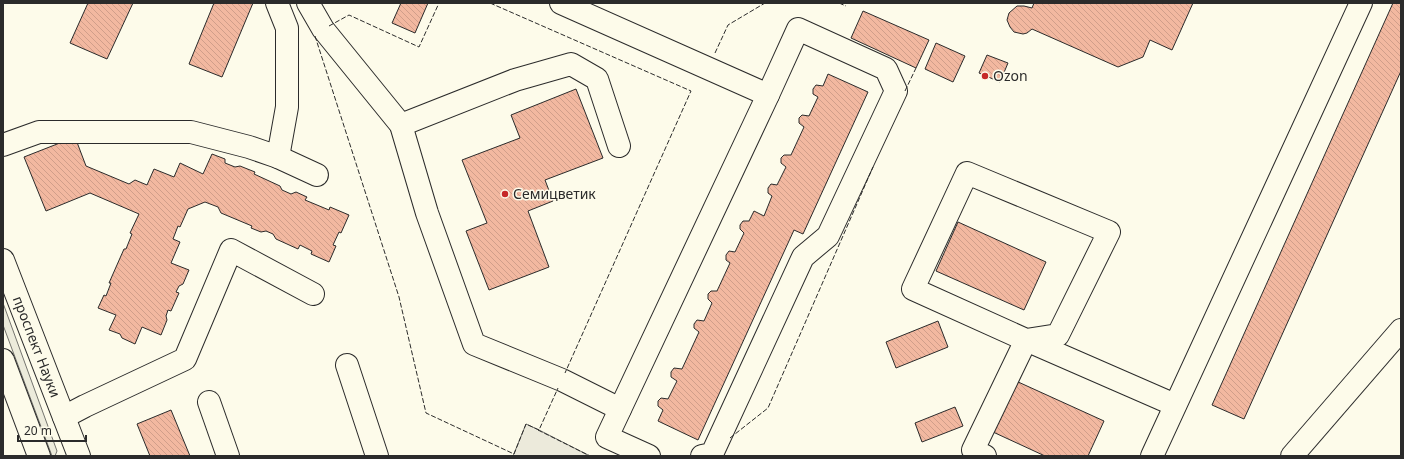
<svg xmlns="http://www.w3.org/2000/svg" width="1404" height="459" viewBox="0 0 1404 459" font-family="'Noto Sans',sans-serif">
<defs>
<pattern id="building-back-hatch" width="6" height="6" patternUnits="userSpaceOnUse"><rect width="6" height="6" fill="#f2b8a0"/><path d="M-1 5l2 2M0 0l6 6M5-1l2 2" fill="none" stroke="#d09e8a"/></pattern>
</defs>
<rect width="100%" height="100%" fill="#fdfbea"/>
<path fill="#ecebdb" stroke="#74746e" d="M 3,303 L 57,451 L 55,456 L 52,456 L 3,325 Z"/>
<path fill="#eceadb" stroke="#74746e" d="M 526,424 L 539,430 L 590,456 L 513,456 Z"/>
<g fill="url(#building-back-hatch)" stroke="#2b2b2b">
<path d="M 88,3 L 133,3 L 107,59 L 70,43 Z"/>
<path d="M 214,3 L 253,3 L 222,77 L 189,64 Z"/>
<path d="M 401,3 L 428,3 L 415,33 L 392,23 Z"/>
<path d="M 1034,3 L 1193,3 L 1172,50 L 1150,40 L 1143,57 L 1118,67 L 1032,29 L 1027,33 L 1023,34 L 1014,32 L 1010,27 L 1007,20 L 1009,13 L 1017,6 L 1024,6 L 1032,8 Z"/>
<path d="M 1393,3 L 1401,3 L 1401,71 L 1244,419 L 1212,405 Z"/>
<path d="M 863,11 L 929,40 L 916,68 L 851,38 Z"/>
<path d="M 936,43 L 965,56 L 953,82 L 925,69 Z"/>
<path d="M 987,55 L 1008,63 L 1000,82 L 979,73 Z"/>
<path d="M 828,74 L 868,92 L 803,234 L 794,230 L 698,440 L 658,421 L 663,410 L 658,406 L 658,401 L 661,398 L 668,399 L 677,381 L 671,377 L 671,372 L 674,368 L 682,369 L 699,332 L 694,328 L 694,324 L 697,320 L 704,321 L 712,303 L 708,299 L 708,294 L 711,291 L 717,291 L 730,263 L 726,260 L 726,255 L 729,251 L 735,252 L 744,233 L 740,229 L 740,225 L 743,221 L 749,221 L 754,211 L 764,216 L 772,196 L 768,193 L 768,188 L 771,184 L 777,185 L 786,167 L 781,163 L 781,158 L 784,155 L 791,155 L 804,127 L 799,123 L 799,118 L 802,115 L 809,116 L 818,97 L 813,94 L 813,89 L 816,85 L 823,86 Z"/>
<path d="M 576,89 L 603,158 L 545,180 L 553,201 L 528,211 L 549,267 L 489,290 L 466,231 L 487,223 L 462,160 L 520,138 L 511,115 Z"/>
<path d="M 75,137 L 86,166 L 129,184 L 135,180 L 147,185 L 154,169 L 174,177 L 180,163 L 203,174 L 212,154 L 225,159 L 225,163 L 235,167 L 240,166 L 255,172 L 254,174 L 280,186 L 282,190 L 291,194 L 296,192 L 307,197 L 305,200 L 329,210 L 330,207 L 349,215 L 341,233 L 339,232 L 333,245 L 336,246 L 329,262 L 311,254 L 312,251 L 300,245 L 298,249 L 276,239 L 273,234 L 266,231 L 261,232 L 251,228 L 252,226 L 221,213 L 218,207 L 205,202 L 188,209 L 180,227 L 178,226 L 173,239 L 180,242 L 171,263 L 189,270 L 183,284 L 179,286 L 176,292 L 179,293 L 171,311 L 168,310 L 166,316 L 167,320 L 161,335 L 142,327 L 135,344 L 122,338 L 120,334 L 109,330 L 116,315 L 98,308 L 104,295 L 106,296 L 111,283 L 109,283 L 124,249 L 126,249 L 132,234 L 130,233 L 139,214 L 90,193 L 46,211 L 24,157 Z"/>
<path d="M 958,222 L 1046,262 L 1024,310 L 936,271 Z"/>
<path d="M 938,321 L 948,347 L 896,368 L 886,342 Z"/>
<path d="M 1016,381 L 1104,421 L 1088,456 L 1045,456 L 993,432 Z"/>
<path d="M 955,407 L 963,426 L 922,442 L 915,423 Z"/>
<path d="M 171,410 L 190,456 L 150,456 L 137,424 Z"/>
</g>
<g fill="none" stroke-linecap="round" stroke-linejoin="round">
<g stroke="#2b2b2b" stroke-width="24">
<g id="minor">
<path d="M 308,3 L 323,29 L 401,125 L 427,213 L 474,344 L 562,380 L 620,409"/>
<path d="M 561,3 L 768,95"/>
<path d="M 401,125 L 515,80 L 571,64 L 597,79 L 619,146"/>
<path d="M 3,145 L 39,132 L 191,132 L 249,147 L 278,157 L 287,107 L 287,28 L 277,3"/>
<path d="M 278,157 L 317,175"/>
<path d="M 347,365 L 377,456"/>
<path d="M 209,402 L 228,456"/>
<path d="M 64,417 L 85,406 L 185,359 L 231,250 L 313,294"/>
<path d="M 649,456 L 607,437 L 768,95 L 798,29 L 886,69 L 896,91 L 828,236 L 803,257 L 712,454 L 702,456"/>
<path d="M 985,456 L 973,450 L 1026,340 L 913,289 L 967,173 L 1109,232 L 1058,335 L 1026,340 L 1175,405"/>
<path d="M 1152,456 L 1361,3"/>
<path d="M 1292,456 L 1401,330"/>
</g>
</g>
<g stroke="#2b2b2b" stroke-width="24">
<g id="major">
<path id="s1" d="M 3,260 L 79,456"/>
<path d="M 3,360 L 39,456"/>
</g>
</g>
<use href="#minor" stroke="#fdfbea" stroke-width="22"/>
<use href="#major" stroke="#fdfbea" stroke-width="22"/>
<g stroke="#2b2b2b" stroke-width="1" stroke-dasharray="5 2" stroke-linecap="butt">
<path d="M 490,3 L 691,91 L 565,373"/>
<path d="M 839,3 L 846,6"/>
<path d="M 329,26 L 349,15 L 419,47 L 439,3"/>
<path d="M 315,36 L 399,297 L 426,413 L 514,454 L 526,424 L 539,430 L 558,388"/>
<path d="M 715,53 L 728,25 L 765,3"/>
<path d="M 905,91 L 916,68"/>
<path d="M 538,430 L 590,456"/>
<path d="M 730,438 L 768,408 L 873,167"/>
<path d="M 3,453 L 4,456"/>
</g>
</g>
<g fill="#c62828" stroke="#fdfbea" stroke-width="1.5">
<circle cx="985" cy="76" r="4"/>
<circle cx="505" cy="194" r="4"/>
</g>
<g text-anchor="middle" stroke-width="3" stroke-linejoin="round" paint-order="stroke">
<g font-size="14" fill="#2b2b2b" stroke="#fdfbea" text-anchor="start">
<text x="993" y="81">Ozon</text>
<text x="513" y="199">Семицветик</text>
</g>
<g font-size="14" fill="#2b2b2b" stroke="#fdfbea">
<text dy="5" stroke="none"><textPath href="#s1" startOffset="93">проспект Науки</textPath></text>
</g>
</g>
<rect width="1404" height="459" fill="none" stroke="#2b2b2b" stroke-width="8"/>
<path d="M18 435v6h68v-6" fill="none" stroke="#2b2b2b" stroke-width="2"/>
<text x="24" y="435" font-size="12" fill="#2b2b2b" stroke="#fdfbea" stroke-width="3" paint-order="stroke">20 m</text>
</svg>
